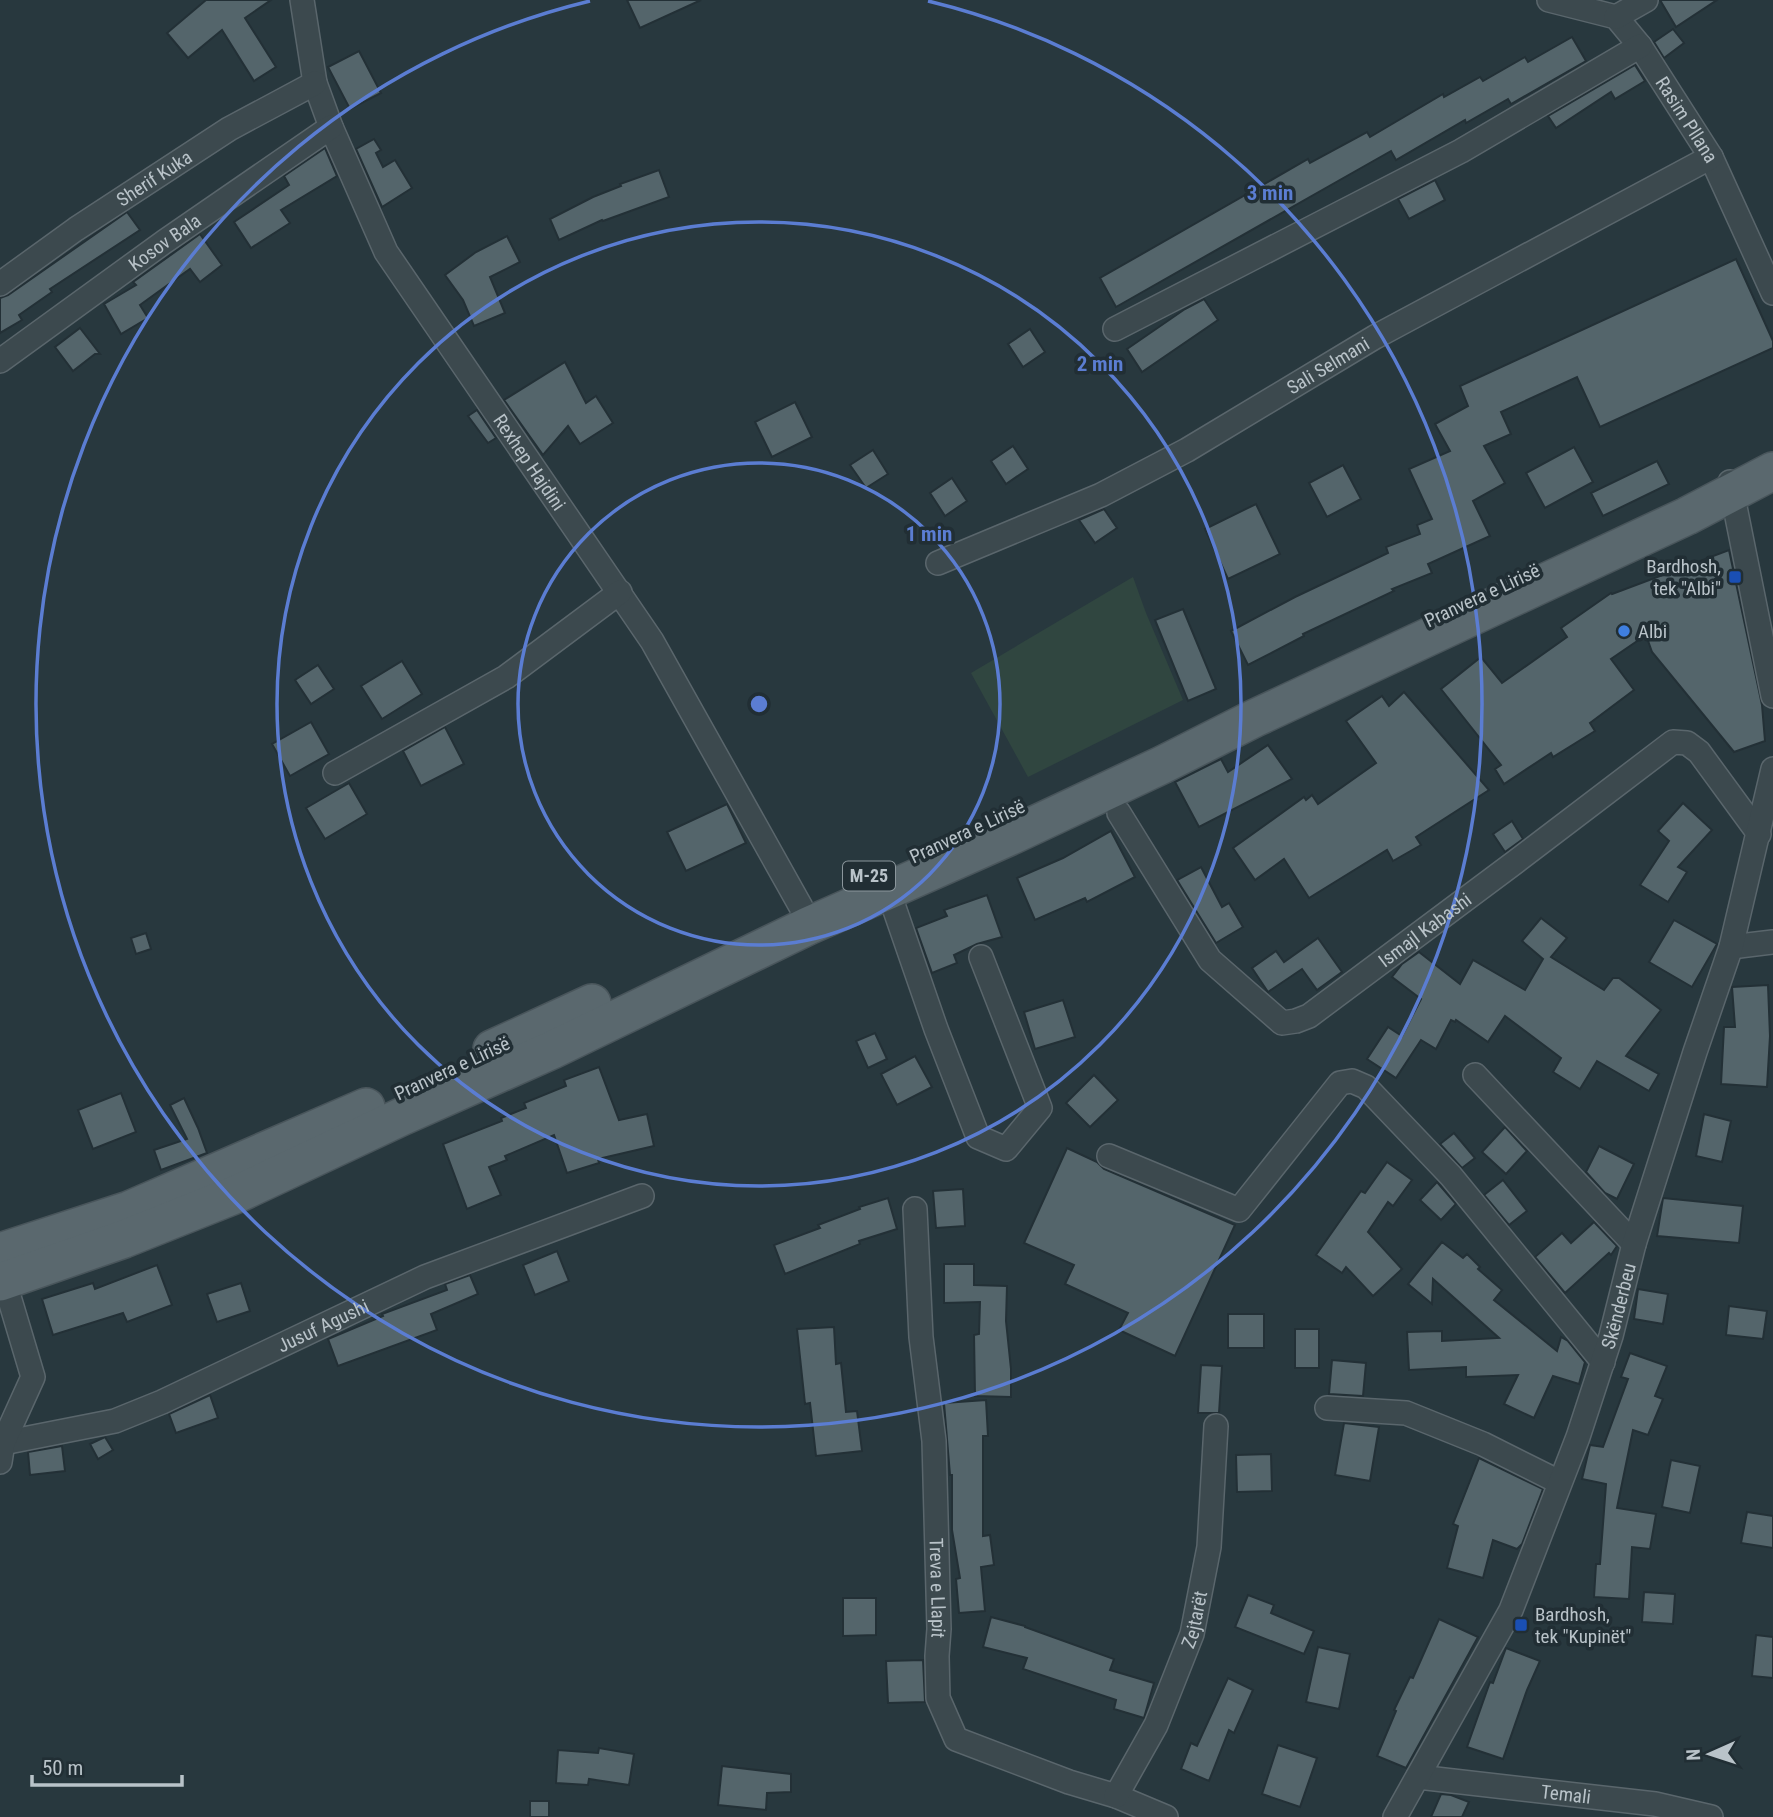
<svg xmlns="http://www.w3.org/2000/svg" width="1773" height="1817" viewBox="0 0 1773 1817" font-family="'Roboto Condensed',sans-serif">
<rect width="100%" height="100%" fill="#28383e"/>
<path fill="#304640" d="M 1133,577 L 1146,613 L 1183,700 L 1028,777 L 971,673 Z"/>
<g fill="#54656b" stroke="#233036" stroke-width="2">
<path d="M 206,0 L 271,0 L 245,18 L 276,67 L 254,81 L 222,30 L 188,58 L 167,33 Z"/>
<path d="M 627,0 L 701,0 L 640,28 Z"/>
<path d="M 1660,0 L 1717,0 L 1676,27 Z"/>
<path d="M 1673,29 L 1684,43 L 1664,58 L 1654,42 Z"/>
<path d="M 1572,37 L 1586,61 L 1511,104 L 1508,99 L 1466,123 L 1465,120 L 1396,160 L 1391,151 L 1116,307 L 1100,278 L 1308,159 L 1310,163 L 1367,132 L 1370,137 L 1443,94 L 1444,97 L 1480,77 L 1483,81 L 1525,57 L 1528,62 Z"/>
<path d="M 359,51 L 381,93 L 350,109 L 328,67 Z"/>
<path d="M 1635,65 L 1645,81 L 1615,99 L 1611,92 L 1556,128 L 1548,116 Z"/>
<path d="M 374,139 L 381,150 L 376,153 L 383,167 L 395,160 L 412,188 L 382,207 L 356,149 Z"/>
<path d="M 325,148 L 337,176 L 281,210 L 290,223 L 251,248 L 234,222 L 289,185 L 284,176 Z"/>
<path d="M 659,170 L 669,197 L 603,221 L 602,220 L 559,240 L 550,219 L 593,197 L 621,186 L 620,184 Z"/>
<path d="M 1435,180 L 1445,200 L 1409,219 L 1398,199 Z"/>
<path d="M 127,212 L 140,230 L 50,289 L 52,292 L 19,315 L 22,320 L 0,333 L 0,298 L 8,295 Z"/>
<path d="M 200,234 L 222,265 L 200,282 L 190,269 L 140,305 L 148,318 L 121,334 L 104,304 L 136,285 L 133,282 Z"/>
<path d="M 507,236 L 520,262 L 490,277 L 505,313 L 474,326 L 463,300 L 445,275 L 476,252 Z"/>
<path d="M 1736,259 L 1773,341 L 1773,348 L 1600,427 L 1577,377 L 1501,412 L 1511,434 L 1484,446 L 1505,483 L 1473,501 L 1490,536 L 1428,564 L 1432,573 L 1392,589 L 1394,591 L 1303,634 L 1304,636 L 1248,665 L 1231,631 L 1295,597 L 1388,553 L 1386,547 L 1420,534 L 1417,525 L 1432,519 L 1409,469 L 1450,451 L 1435,424 L 1468,406 L 1460,386 Z"/>
<path d="M 1204,299 L 1218,320 L 1142,372 L 1127,349 L 1185,309 Z"/>
<path d="M 80,328 L 100,354 L 95,354 L 73,371 L 55,347 Z"/>
<path d="M 1030,329 L 1045,352 L 1023,367 L 1008,344 Z"/>
<path d="M 565,362 L 586,403 L 596,396 L 613,423 L 580,444 L 568,426 L 543,455 L 504,400 Z"/>
<path d="M 795,402 L 812,437 L 772,457 L 755,422 Z"/>
<path d="M 477,410 L 496,438 L 488,443 L 468,416 Z"/>
<path d="M 1013,446 L 1028,469 L 1006,484 L 991,461 Z"/>
<path d="M 1574,447 L 1593,482 L 1545,508 L 1526,473 Z"/>
<path d="M 873,450 L 888,474 L 866,488 L 850,465 Z"/>
<path d="M 1657,461 L 1669,484 L 1603,516 L 1591,493 Z"/>
<path d="M 1343,465 L 1361,499 L 1327,517 L 1309,483 Z"/>
<path d="M 952,478 L 967,501 L 945,516 L 930,493 Z"/>
<path d="M 1256,504 L 1280,554 L 1228,579 L 1205,529 Z"/>
<path d="M 1104,509 L 1117,528 L 1095,543 L 1079,520 Z"/>
<path d="M 1729,550 L 1762,705 L 1765,741 L 1734,752 L 1652,652 L 1646,635 L 1611,659 L 1634,690 L 1590,723 L 1595,731 L 1553,757 L 1551,753 L 1504,784 L 1495,769 L 1501,765 L 1441,689 L 1481,657 L 1502,683 L 1567,637 L 1561,628 L 1611,593 L 1612,594 Z"/>
<path d="M 1183,609 L 1216,689 L 1188,701 L 1155,620 Z"/>
<path d="M 402,661 L 422,694 L 382,719 L 361,686 Z"/>
<path d="M 318,665 L 334,689 L 311,704 L 295,680 Z"/>
<path d="M 1404,692 L 1489,790 L 1416,837 L 1421,845 L 1393,861 L 1387,850 L 1309,898 L 1284,859 L 1255,880 L 1233,848 L 1304,797 L 1306,800 L 1312,795 L 1318,804 L 1376,763 L 1346,721 L 1382,696 L 1389,706 Z"/>
<path d="M 311,722 L 329,754 L 290,776 L 272,744 Z"/>
<path d="M 445,727 L 464,764 L 421,786 L 403,751 Z"/>
<path d="M 1268,745 L 1292,779 L 1199,827 L 1175,782 L 1221,759 L 1228,772 Z"/>
<path d="M 349,783 L 367,814 L 325,839 L 306,808 Z"/>
<path d="M 1683,803 L 1712,830 L 1678,867 L 1687,872 L 1668,902 L 1640,885 L 1669,841 L 1658,831 Z"/>
<path d="M 727,804 L 746,843 L 686,871 L 667,832 Z"/>
<path d="M 1512,821 L 1523,839 L 1505,852 L 1493,834 Z"/>
<path d="M 1111,831 L 1135,877 L 1087,902 L 1085,898 L 1035,920 L 1017,878 L 1063,858 Z"/>
<path d="M 1201,867 L 1222,907 L 1229,903 L 1243,927 L 1216,943 L 1177,880 Z"/>
<path d="M 987,895 L 1002,937 L 977,944 L 954,955 L 957,963 L 932,973 L 916,928 L 947,916 L 944,910 Z"/>
<path d="M 1541,918 L 1567,938 L 1551,957 L 1604,990 L 1613,978 L 1619,978 L 1661,1010 L 1626,1056 L 1659,1074 L 1649,1091 L 1597,1061 L 1580,1089 L 1553,1072 L 1561,1058 L 1505,1016 L 1488,1042 L 1456,1020 L 1455,1022 L 1451,1020 L 1436,1049 L 1421,1040 L 1396,1078 L 1367,1059 L 1388,1027 L 1402,1036 L 1421,999 L 1392,977 L 1402,964 L 1419,952 L 1460,984 L 1473,960 L 1525,990 L 1543,959 L 1522,941 Z"/>
<path d="M 1674,920 L 1717,944 L 1692,987 L 1649,962 Z"/>
<path d="M 146,933 L 151,949 L 136,954 L 131,938 Z"/>
<path d="M 1318,938 L 1342,972 L 1317,990 L 1302,969 L 1268,992 L 1252,968 L 1276,951 L 1284,962 Z"/>
<path d="M 1768,985 L 1770,1036 L 1767,1087 L 1721,1084 L 1724,1027 L 1735,1027 L 1732,987 Z"/>
<path d="M 1063,1000 L 1075,1037 L 1035,1049 L 1024,1012 Z"/>
<path d="M 875,1033 L 887,1059 L 868,1068 L 856,1041 Z"/>
<path d="M 915,1056 L 932,1087 L 897,1105 L 881,1074 Z"/>
<path d="M 599,1067 L 619,1120 L 647,1114 L 654,1146 L 598,1159 L 599,1163 L 567,1173 L 554,1135 L 505,1156 L 507,1160 L 489,1167 L 501,1195 L 467,1209 L 443,1144 L 502,1121 L 501,1118 L 526,1108 L 524,1103 L 566,1086 L 564,1080 Z"/>
<path d="M 1094,1075 L 1118,1100 L 1090,1127 L 1066,1103 Z"/>
<path d="M 121,1093 L 136,1132 L 93,1149 L 78,1110 Z"/>
<path d="M 184,1098 L 198,1128 L 207,1153 L 161,1170 L 154,1150 L 187,1139 L 170,1105 Z"/>
<path d="M 1704,1114 L 1731,1121 L 1722,1162 L 1696,1156 Z"/>
<path d="M 1505,1127 L 1527,1151 L 1506,1174 L 1482,1152 Z"/>
<path d="M 1454,1133 L 1475,1158 L 1462,1168 L 1440,1144 Z"/>
<path d="M 1599,1146 L 1634,1164 L 1617,1199 L 1605,1193 L 1586,1172 Z"/>
<path d="M 1067,1148 L 1097,1162 L 1104,1169 L 1235,1225 L 1175,1356 L 1119,1330 L 1128,1313 L 1065,1284 L 1074,1265 L 1024,1243 Z"/>
<path d="M 1387,1162 L 1412,1180 L 1393,1206 L 1388,1202 L 1368,1232 L 1402,1269 L 1373,1296 L 1346,1267 L 1342,1273 L 1316,1255 L 1361,1191 L 1365,1193 Z"/>
<path d="M 1503,1180 L 1527,1211 L 1509,1225 L 1484,1195 Z"/>
<path d="M 1437,1182 L 1456,1204 L 1441,1220 L 1420,1200 Z"/>
<path d="M 963,1189 L 965,1226 L 936,1228 L 933,1191 Z"/>
<path d="M 888,1198 L 897,1229 L 859,1241 L 860,1244 L 785,1274 L 774,1245 L 820,1228 L 818,1225 L 860,1209 L 859,1207 Z"/>
<path d="M 1663,1198 L 1743,1206 L 1739,1243 L 1657,1236 Z"/>
<path d="M 1594,1222 L 1617,1246 L 1611,1255 L 1609,1253 L 1565,1293 L 1535,1257 L 1562,1233 L 1571,1243 Z"/>
<path d="M 1442,1242 L 1463,1258 L 1467,1254 L 1480,1267 L 1478,1269 L 1502,1290 L 1494,1300 L 1557,1351 L 1561,1337 L 1568,1341 L 1585,1362 L 1579,1384 L 1553,1376 L 1534,1418 L 1504,1404 L 1518,1375 L 1466,1377 L 1466,1367 L 1409,1370 L 1407,1332 L 1442,1331 L 1442,1341 L 1499,1338 L 1433,1279 L 1432,1304 L 1408,1284 Z"/>
<path d="M 557,1251 L 569,1281 L 535,1295 L 523,1265 Z"/>
<path d="M 944,1264 L 974,1264 L 974,1285 L 1007,1286 L 1006,1321 L 1011,1369 L 1011,1397 L 975,1396 L 974,1335 L 979,1334 L 980,1302 L 944,1303 Z"/>
<path d="M 157,1265 L 172,1305 L 127,1322 L 123,1313 L 53,1335 L 42,1299 L 93,1283 L 95,1289 Z"/>
<path d="M 470,1275 L 478,1294 L 431,1314 L 437,1330 L 338,1366 L 328,1339 L 383,1316 L 382,1314 L 447,1290 L 445,1284 Z"/>
<path d="M 241,1283 L 250,1311 L 217,1322 L 207,1294 Z"/>
<path d="M 1638,1289 L 1668,1294 L 1663,1324 L 1634,1319 Z"/>
<path d="M 1729,1306 L 1767,1311 L 1763,1339 L 1726,1335 Z"/>
<rect x="1228" y="1314" width="36" height="34"/>
<path d="M 834,1327 L 836,1364 L 841,1363 L 846,1412 L 857,1411 L 862,1451 L 816,1456 L 810,1403 L 805,1404 L 797,1329 Z"/>
<rect x="1295" y="1329" width="24" height="39"/>
<path d="M 1630,1353 L 1667,1366 L 1655,1396 L 1663,1399 L 1648,1435 L 1633,1430 L 1617,1508 L 1656,1514 L 1650,1549 L 1632,1547 L 1629,1599 L 1594,1597 L 1596,1564 L 1600,1564 L 1606,1484 L 1582,1479 L 1590,1445 L 1603,1447 L 1628,1379 L 1621,1377 Z"/>
<path d="M 1332,1360 L 1366,1363 L 1363,1396 L 1329,1394 Z"/>
<path d="M 1201,1365 L 1222,1366 L 1219,1413 L 1198,1413 Z"/>
<path d="M 210,1395 L 218,1418 L 176,1433 L 169,1414 Z"/>
<path d="M 986,1400 L 988,1436 L 983,1436 L 983,1536 L 990,1535 L 994,1565 L 981,1567 L 985,1611 L 959,1613 L 956,1579 L 960,1578 L 952,1530 L 952,1475 L 950,1475 L 944,1403 Z"/>
<path d="M 1344,1423 L 1379,1427 L 1370,1481 L 1335,1475 Z"/>
<path d="M 105,1437 L 113,1450 L 98,1459 L 90,1444 Z"/>
<path d="M 62,1446 L 65,1471 L 30,1475 L 28,1452 Z"/>
<path d="M 1271,1454 L 1272,1491 L 1237,1492 L 1236,1455 Z"/>
<path d="M 1479,1458 L 1543,1489 L 1522,1544 L 1517,1549 L 1493,1540 L 1483,1578 L 1447,1568 L 1458,1526 L 1453,1524 Z"/>
<path d="M 1671,1460 L 1700,1466 L 1690,1513 L 1662,1507 Z"/>
<path d="M 1747,1512 L 1773,1516 L 1773,1548 L 1741,1543 Z"/>
<path d="M 1644,1592 L 1675,1594 L 1673,1624 L 1642,1622 Z"/>
<path d="M 1248,1595 L 1274,1605 L 1271,1613 L 1314,1631 L 1304,1654 L 1235,1627 Z"/>
<path d="M 843,1598 L 876,1598 L 876,1635 L 843,1636 Z"/>
<path d="M 991,1617 L 1025,1626 L 1025,1627 L 1114,1659 L 1110,1670 L 1154,1683 L 1144,1718 L 1114,1709 L 1116,1700 L 1023,1669 L 1027,1658 L 983,1647 Z"/>
<path d="M 1439,1619 L 1478,1637 L 1406,1768 L 1377,1756 L 1396,1711 L 1394,1710 L 1410,1677 L 1413,1678 Z"/>
<path d="M 1756,1635 L 1773,1637 L 1773,1678 L 1752,1676 Z"/>
<path d="M 1318,1647 L 1350,1654 L 1339,1709 L 1306,1702 Z"/>
<path d="M 1506,1648 L 1540,1661 L 1527,1690 L 1503,1759 L 1467,1747 L 1490,1682 L 1493,1683 Z"/>
<path d="M 923,1660 L 925,1702 L 888,1703 L 886,1661 Z"/>
<path d="M 1228,1678 L 1253,1690 L 1234,1733 L 1229,1730 L 1209,1781 L 1181,1769 L 1191,1743 L 1197,1746 Z"/>
<path d="M 1278,1745 L 1317,1758 L 1300,1807 L 1262,1794 Z"/>
<path d="M 599,1748 L 634,1754 L 629,1785 L 589,1779 L 588,1785 L 556,1783 L 558,1750 L 598,1753 Z"/>
<path d="M 722,1766 L 791,1774 L 791,1792 L 767,1793 L 766,1810 L 718,1805 Z"/>
<path d="M 1441,1794 L 1451,1795 L 1469,1802 L 1462,1817 L 1431,1817 Z"/>
<rect x="530" y="1801" width="19" height="16"/>
</g>
<g fill="none" stroke-linecap="round" stroke-linejoin="round">
<g stroke="#5a666c" stroke-width="26">
<g id="minor">
<path id="s1" d="M 302,0 L 315,83 L 331,127 L 386,252 L 652,641 L 801,907"/>
<path id="s2" d="M 1549,0 L 1616,17 L 1640,46 L 1711,157 L 1773,293"/>
<path d="M 1616,17 L 1646,0"/>
<path id="s3" d="M 0,284 L 76,229 L 229,129 L 315,83"/>
<path d="M 1115,329 L 1461,151 L 1640,46"/>
<path id="s4" d="M 0,361 L 164,242 L 331,127"/>
<path d="M 1730,482 L 1773,696"/>
<path id="s5" d="M 938,563 L 1101,495 L 1187,450 L 1375,337 L 1711,157"/>
<path d="M 335,773 L 506,677 L 620,592"/>
<path id="s6" d="M 1119,813 L 1210,960 L 1282,1023 L 1296,1021 L 1309,1016 L 1514,863 L 1673,742 L 1687,743 L 1699,752 L 1759,834"/>
<path d="M 888,890 L 936,1029 L 978,1137 L 1006,1149 L 1040,1108 L 981,957"/>
<path d="M 1731,947 L 1773,942"/>
<path d="M 1475,1075 L 1634,1244"/>
<path d="M 1109,1156 L 1239,1210 L 1340,1083 L 1352,1081 L 1366,1087 L 1451,1176 L 1603,1362"/>
<path id="s7" d="M 915,1209 L 921,1337 L 934,1441 L 939,1629 L 937,1656 L 938,1698 L 956,1739 L 1069,1782 L 1116,1796 L 1166,1817"/>
<path d="M 1327,1408 L 1406,1413 L 1483,1444 L 1559,1482"/>
<path id="s8" d="M 3,1443 L 115,1421 L 162,1402 L 425,1277 L 642,1196"/>
<path d="M 0,1462 L 3,1443 L 33,1377 L 4,1280"/>
<path id="s9" d="M 1418,1777 L 1655,1804 L 1711,1817"/>
<path id="s10" d="M 1116,1796 L 1156,1725 L 1192,1634 L 1209,1547 L 1216,1426"/>
<path id="s11" d="M 1395,1817 L 1511,1610 L 1578,1437 L 1611,1336 L 1634,1244 L 1695,1052 L 1731,947 L 1773,769"/>
</g>
</g>
<g stroke="#49555b" stroke-width="40">
<g id="primary">
<path d="M 492,1049 L 592,1003"/>
<path d="M 0,1252 L 129,1210 L 366,1107"/>
<path d="M 0,1282 L 124,1239 L 237,1194 L 401,1117 L 552,1050 L 808,926 L 1013,835 L 1162,765 L 1255,718 L 1687,516 L 1773,471"/>
</g>
</g>
<use href="#minor" stroke="#3c494e" stroke-width="23"/>
<use href="#primary" stroke="#5a686e" stroke-width="37"/>
</g>
<g fill="none" stroke="#5b7dd2" stroke-width="3.5">
<circle cx="759" cy="704" r="241"/>
<circle cx="759" cy="704" r="482"/>
<path d="M928 1A723 723 0 1 1 590 1"/>
</g>
<g fill="#1a4fb4" stroke="#212e34" stroke-width="2.5">
<rect x="1728" y="570" width="14" height="14" rx="3.5"/>
<rect x="1514" y="1618" width="14" height="14" rx="3.5"/>
</g>
<circle fill="#3f7fe0" stroke="#212e34" stroke-width="2.5" cx="1624" cy="631" r="7"/>
<g text-anchor="middle" stroke-width="7" stroke-linejoin="round" paint-order="stroke">
<rect fill="#212e34" stroke="#8b969c" stroke-width="2" x="843" y="861.5" width="52" height="29" rx="5"/>
<g font-size="18" font-weight="bold" fill="#b9c3c9">
<text x="869" y="882">M-25</text>
</g>
<g font-size="19" fill="#b9c3c9" stroke="#212e34">
<text dy="7" stroke="none"><textPath href="#s2" startOffset="194">Rasim Pllana</textPath></text>
<text dy="7" stroke="none"><textPath href="#s3" startOffset="187">Sherif Kuka</textPath></text>
<text dy="7" stroke="none"><textPath href="#s4" startOffset="203">Kosov Bala</textPath></text>
<text dy="7" stroke="none"><textPath href="#s5" startOffset="438">Sali Selmani</textPath></text>
<text dy="7" stroke="none"><textPath href="#s1" startOffset="522">Rexhep Hajdini</textPath></text>
<text transform="translate(1482 595) rotate(-25)" y="7">Pranvera e Lirisë</text>
<text transform="translate(967 831) rotate(-25)" y="7">Pranvera e Lirisë</text>
<text dy="7" stroke="none"><textPath href="#s6" startOffset="441">Ismajl Kabashi</textPath></text>
<text transform="translate(452 1068) rotate(-25)" y="7">Pranvera e Lirisë</text>
<text dy="7" stroke="none"><textPath href="#s11" startOffset="560">Skënderbeu</textPath></text>
<text dy="7" stroke="none"><textPath href="#s8" startOffset="343">Jusuf Agushi</textPath></text>
<text dy="7" stroke="none"><textPath href="#s7" startOffset="380">Treva e Llapit</textPath></text>
<text dy="7" stroke="none"><textPath href="#s10" startOffset="194">Zejtarët</textPath></text>
<text dy="7" stroke="none"><textPath href="#s9" startOffset="149">Temali</textPath></text>
</g>
<g font-size="19" fill="#b9c3c9" stroke="#212e34" text-anchor="start">
<text x="1721" y="573" text-anchor="end">Bardhosh,<tspan x="1721" dy="22">tek "Albi"</tspan></text>
<text x="1638" y="638">Albi</text>
<text x="1535" y="1621">Bardhosh,<tspan x="1535" dy="22">tek "Kupinët"</tspan></text>
</g>
</g>
<circle cx="759" cy="704" r="10" fill="#5b7dd2" stroke="#212e34" stroke-width="3.5"/>
<g font-size="21" text-anchor="middle" font-weight="bold" fill="#5b7dd2" stroke="#212e34" stroke-width="7" stroke-linejoin="round" paint-order="stroke">
<text x="1270" y="200">3 min</text>
<text x="1100" y="371">2 min</text>
<text x="929" y="541">1 min</text>
</g>
<g transform="translate(1710 1754) rotate(267)" stroke="#212e34" stroke-width="5" paint-order="stroke">
<path d="M0-5L12 26L0 18L-12 26Z" fill="#b9c3c9"/>
<text y="-10" font-size="19" font-weight="bold" text-anchor="middle" fill="#b9c3c9">N</text>
</g>
<path d="M32 1775v10h150v-10" fill="none" stroke="#b9c3c9" stroke-width="3.5"/>
<text x="42" y="1775" font-size="21" fill="#b9c3c9" stroke="#212e34" stroke-width="5" paint-order="stroke">50 m</text>
</svg>
